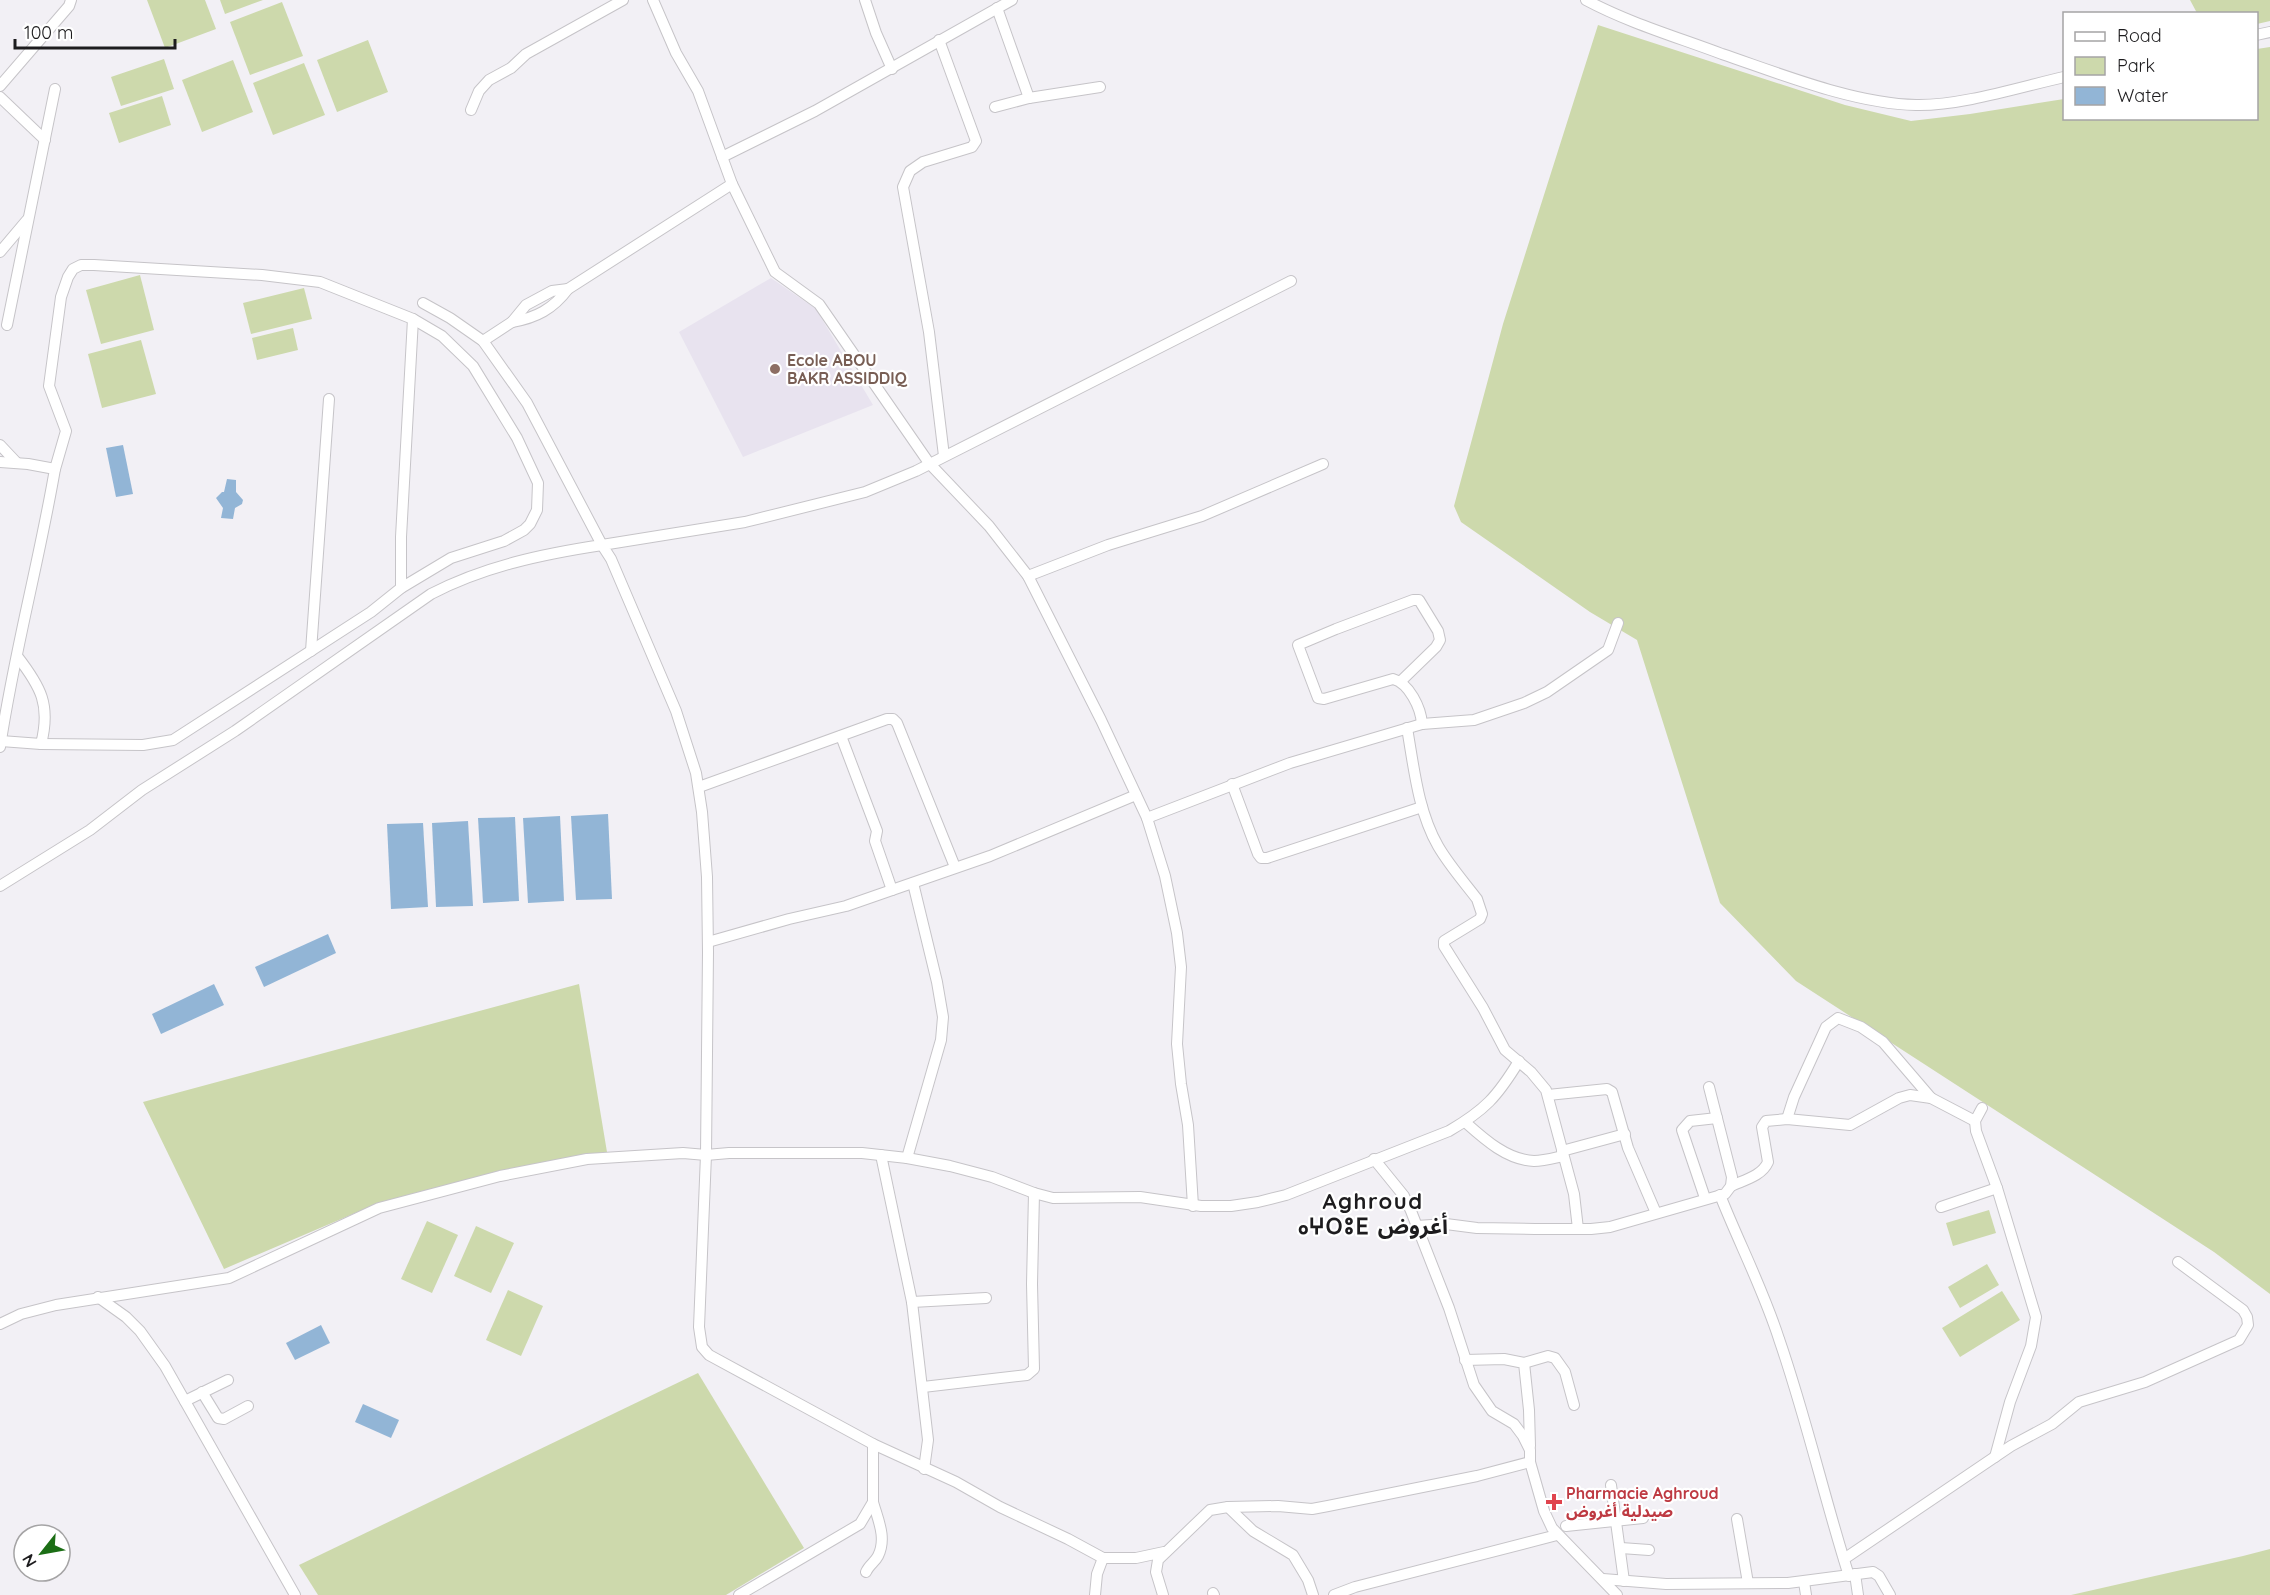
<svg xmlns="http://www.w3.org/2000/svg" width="2270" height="1595" viewBox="0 0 2270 1595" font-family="Quicksand,'Noto Sans Arabic','Noto Sans Tifinagh',sans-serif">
<rect width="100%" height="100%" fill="#f2f0f5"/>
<path fill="#e8e3ef" d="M 771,278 L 816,309 L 873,405 L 743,457 L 679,332 Z"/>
<g fill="#cdd9ac">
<path d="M 147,0 L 205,0 L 216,29 L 165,48 Z"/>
<path d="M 220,0 L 263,0 L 225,14 Z"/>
<path d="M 2190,0 L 2270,0 L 2270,21 L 2257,24 L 2256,14 L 2197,13 Z"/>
<path d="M 282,2 L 303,56 L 250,75 L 230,22 Z"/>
<path d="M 1598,25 L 1845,105 L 1911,121 L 1970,114 L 2064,99 L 2064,118 L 2256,118 L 2257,49 L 2270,47 L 2270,1294 L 2214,1252 L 1796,981 L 1720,903 L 1637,640 L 1590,612 L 1461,522 L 1454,506 L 1503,324 Z"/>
<path d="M 368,40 L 388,92 L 337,112 L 317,60 Z"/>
<path d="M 164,59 L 174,89 L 121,106 L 111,77 Z"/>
<path d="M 233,60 L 253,112 L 202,132 L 182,80 Z"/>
<path d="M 304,63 L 325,115 L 273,135 L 253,83 Z"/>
<path d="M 162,96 L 171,125 L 119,143 L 109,113 Z"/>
<path d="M 140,275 L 154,330 L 101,344 L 86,290 Z"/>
<path d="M 304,288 L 312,319 L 251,334 L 243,303 Z"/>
<path d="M 293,328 L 298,350 L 257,360 L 252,338 Z"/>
<path d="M 141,340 L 156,394 L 102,408 L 88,354 Z"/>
<path d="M 579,984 L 608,1158 L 374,1205 L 224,1269 L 143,1102 Z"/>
<path d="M 1989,1210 L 1996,1233 L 1953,1246 L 1946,1223 Z"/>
<path d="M 427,1221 L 458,1235 L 432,1293 L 401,1279 Z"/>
<path d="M 476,1226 L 514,1243 L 491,1293 L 454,1276 Z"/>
<path d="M 1987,1264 L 1999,1285 L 1960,1308 L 1948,1287 Z"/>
<path d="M 508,1290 L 543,1306 L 521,1356 L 486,1340 Z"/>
<path d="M 2002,1291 L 2020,1320 L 1960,1357 L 1942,1328 Z"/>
<path d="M 698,1373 L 804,1548 L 726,1595 L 318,1595 L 299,1565 Z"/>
<path d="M 2270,1549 L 2270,1595 L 2071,1595 L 2243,1556 Z"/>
</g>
<g fill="#92b5d6">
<path d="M 123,445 L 133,494 L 116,497 L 106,448 Z"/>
<path d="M 227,479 L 236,480 L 236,492 L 243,500 L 242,504 L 235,508 L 233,519 L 221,518 L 223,508 L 216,498 L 222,492 L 224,492 Z"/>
<path d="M 608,814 L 612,899 L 576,900 L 571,816 Z"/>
<path d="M 560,816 L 564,901 L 528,903 L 523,818 Z"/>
<path d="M 515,817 L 519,901 L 483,903 L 478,818 Z"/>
<path d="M 468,821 L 473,906 L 436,907 L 432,823 Z"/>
<path d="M 423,823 L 428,907 L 391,909 L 387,824 Z"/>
<path d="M 328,934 L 336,953 L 264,987 L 255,967 Z"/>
<path d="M 214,984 L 224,1005 L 161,1034 L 152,1014 Z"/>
<path d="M 321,1325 L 330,1343 L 295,1360 L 286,1343 Z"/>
<path d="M 363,1404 L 399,1420 L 391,1438 L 355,1422 Z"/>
</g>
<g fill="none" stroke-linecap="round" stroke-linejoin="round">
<g stroke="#c6c4c8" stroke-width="12">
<g id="minor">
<path d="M 865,0 L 876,33 L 892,69"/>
<path d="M 1586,0 C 1629,23 1677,37 1722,54 C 1781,74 1855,104 1916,105 C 1960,106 2020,87 2064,77"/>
<path d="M 997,8 L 1029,98"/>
<path d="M 2256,35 L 2270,32"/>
<path d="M 939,40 L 976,141 L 972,147 L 923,162 L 910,171 L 903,187 L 929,332 L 944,456"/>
<path d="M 0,86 L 69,6 L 71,0"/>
<path d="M 0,97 L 45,140"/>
<path d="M 995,107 L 1029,98 L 1100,87"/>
<path d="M 471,110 L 479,91 L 489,80 L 511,68 L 526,54 L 623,0"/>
<path d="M 722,157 L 815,111 L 1012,0"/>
<path d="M 732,184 L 775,272 L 819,304 L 929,463 L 989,526 L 1028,576 L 1101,720 L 1147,818 L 1165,876 L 1177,933 L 1181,967 L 1177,1044 L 1181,1084 L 1188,1125 L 1193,1206"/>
<path d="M 0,252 L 27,220"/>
<path d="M 512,322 C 536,318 553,309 568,289 L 732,184 L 698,91 L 676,53 L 653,0"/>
<path d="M 7,325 L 55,89"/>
<path d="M 483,341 L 512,322 L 526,305 L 552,291 L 568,289"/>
<path d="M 0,445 L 17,463"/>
<path d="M 0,462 L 28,464 L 55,469 C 39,562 14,653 0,747"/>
<path d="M 1028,576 L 1108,545 L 1202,516 L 1323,464"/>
<path d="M 401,588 L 401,537 L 413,319"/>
<path d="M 311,651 L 329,399"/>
<path d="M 1401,681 L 1436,647 L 1440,640 L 1438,631 L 1419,600 L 1413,600 L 1336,629 L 1298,645 L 1318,698 L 1324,699 L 1393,679 C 1409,683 1421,708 1422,724"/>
<path d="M 1407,728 C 1414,768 1418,811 1438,846 C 1449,865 1464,882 1477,899 L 1482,914 L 1480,919 L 1444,941 L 1444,946 L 1483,1008 L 1505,1050 L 1531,1072 L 1546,1090 L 1574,1194 L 1578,1229"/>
<path d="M 841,736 L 877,831 L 875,841 L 892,890"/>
<path d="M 1,741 L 41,744 C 51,705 41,687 17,656"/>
<path d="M 41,744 L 143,745 L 173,740 L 371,612 L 401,588 L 451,558 L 504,541 L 524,530 L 530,524 L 537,510 L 538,483 L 517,438 L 473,366 L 442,336 L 413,319 L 320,282 L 262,275 L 94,265 L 81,265 L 73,269 L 68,277 L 61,297 L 49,386 L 66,431 L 55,469"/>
<path d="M 1232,784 L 1258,854 L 1261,858 L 1267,858 L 1422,807"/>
<path d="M 699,787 L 887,719 L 893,719 L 897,723 L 955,867"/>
<path d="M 1147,818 L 1290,763 L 1422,724 L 1474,720 L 1524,703 L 1547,692 L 1608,650 L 1618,623"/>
<path d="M 0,886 L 90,830 L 142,790 L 235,731 L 431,594 C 485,566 543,554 602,545 L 527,403 L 483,341 L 450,318 L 423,303"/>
<path d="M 708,942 L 789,919 L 846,906 L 892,890 L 990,856 L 1136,795"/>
<path d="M 1548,1095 L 1607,1089 L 1612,1092 L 1628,1148 L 1656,1213"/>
<path d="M 1982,1108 L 1975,1121 L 1976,1131 L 1997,1188 L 2036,1317 L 2031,1346 L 2010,1402 L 1995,1457"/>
<path d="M 1787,1119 L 1794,1097 L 1826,1027 L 1838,1018 L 1861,1027 L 1883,1042 L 1931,1098"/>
<path d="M 1465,1122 C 1484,1139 1507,1160 1534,1161 C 1543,1161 1554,1158 1563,1156"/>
<path d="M 1562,1151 L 1625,1134"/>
<path d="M 881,1155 L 912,1302 L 928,1440 L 924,1469"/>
<path d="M 907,1158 L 941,1040 L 943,1017 L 937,982 L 913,883"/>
<path d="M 1374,1159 L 1404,1196 L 1411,1211 L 1449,1308 L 1474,1385 L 1492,1411 L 1514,1424 L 1523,1436 L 1530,1450 L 1530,1462 L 1544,1511 L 1552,1528 L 1617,1595"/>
<path d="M 1731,1186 C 1744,1180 1762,1176 1768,1162 L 1762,1127 L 1766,1121 L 1787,1119 L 1850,1125 L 1899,1098 L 1910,1095 L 1931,1098 L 1975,1121"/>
<path d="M 1720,1195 C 1739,1243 1763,1289 1779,1339 C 1806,1417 1824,1497 1849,1576"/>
<path d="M 1705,1198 L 1682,1130 L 1690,1121 L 1717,1118"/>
<path d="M 1941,1207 L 1997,1188"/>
<path d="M 1417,1226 L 1446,1224 L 1477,1228 L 1535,1229 L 1591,1229 L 1610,1227 L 1725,1194 L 1731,1186 L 1732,1177 L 1709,1087"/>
<path d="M 98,1297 L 126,1317 L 140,1331 L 165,1366 L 295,1595"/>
<path d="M 912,1302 L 986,1298"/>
<path d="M 0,1324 L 21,1314 L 56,1305 L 229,1278 L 379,1208 L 500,1176 L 587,1159 L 683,1153 L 706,1155 L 729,1153 L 862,1153 L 907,1158 L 950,1166 L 992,1177 L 1034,1193 L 1053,1198 L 1140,1197 L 1201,1206 L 1231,1206 L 1258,1202 L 1286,1195 L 1449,1131 C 1485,1110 1497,1097 1519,1061"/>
<path d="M 1465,1360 L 1504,1359 L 1524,1363 L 1529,1410 L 1530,1446"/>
<path d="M 1524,1363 L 1548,1356 L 1555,1358 L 1565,1372 L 1574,1405"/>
<path d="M 923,1387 L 1027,1375 L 1034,1369 L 1032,1284 L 1034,1193"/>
<path d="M 202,1392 L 218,1418 L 224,1419 L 248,1406"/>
<path d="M 185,1401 L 228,1380"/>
<path d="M 1611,1485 L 1624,1581"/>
<path d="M 1228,1507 L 1253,1531 L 1293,1555 L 1308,1580 L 1313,1595"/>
<path d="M 1737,1519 L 1748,1583"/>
<path d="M 1566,1526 L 1643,1518"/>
<path d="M 1621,1548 L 1649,1550"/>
<path d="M 1164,1552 L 1136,1558 L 1103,1558 L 1068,1539 L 1000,1507 L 956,1482 L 873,1444 L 709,1355 L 702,1347 L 699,1327 L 706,1155 L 708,952 L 707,877 L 702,812 L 696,773 L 676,711 L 611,559 L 602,545 L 745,522 L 865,492 L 916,471 L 1291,281"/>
<path d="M 1844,1559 L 2011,1446 L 2052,1424 L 2079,1402 L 2145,1382 L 2239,1340 L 2248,1325 L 2247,1317 L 2243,1310 L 2178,1262"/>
<path d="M 866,1572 C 869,1565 875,1562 878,1556 C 887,1538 878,1520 873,1502"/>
<path d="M 1855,1574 L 1858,1595"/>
<path d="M 1603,1579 L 1666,1584 L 1788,1583 L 1873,1572 L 1879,1576 L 1890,1595"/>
<path d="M 1804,1582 L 1806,1595"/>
<path d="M 1213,1593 L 1214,1595"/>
<path d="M 739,1595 L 860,1524 L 873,1502 L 873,1444"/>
<path d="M 1095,1595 L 1097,1574 L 1103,1558"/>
<path d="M 1163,1595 L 1156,1572 L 1158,1560 L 1210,1510 L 1228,1507 L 1278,1506 L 1312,1509 L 1328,1506 L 1477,1476 L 1530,1462"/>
<path d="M 1334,1595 L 1355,1587 L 1557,1535"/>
</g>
</g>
<use href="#minor" stroke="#fff" stroke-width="10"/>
</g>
<circle fill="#8d6e63" stroke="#fff" stroke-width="2" cx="775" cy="369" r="6"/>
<path fill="#e0444e" stroke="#fff" stroke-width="2" d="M1551 1493h6v6h6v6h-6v6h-6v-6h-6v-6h6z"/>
<g text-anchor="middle" stroke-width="4.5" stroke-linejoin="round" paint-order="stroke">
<g font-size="16" font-weight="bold" fill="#785e54" stroke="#fff" text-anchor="start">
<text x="787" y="366">Ecole ABOU<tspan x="787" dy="18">BAKR ASSIDDIQ</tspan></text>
</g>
<g font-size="16" font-weight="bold" fill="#be3a42" stroke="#fff" text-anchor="start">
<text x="1566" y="1499">Pharmacie Aghroud<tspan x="1566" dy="18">صيدلية أغروض</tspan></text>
</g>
<g font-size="22" font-weight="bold" letter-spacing="1.5" fill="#1d1c1e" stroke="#fff">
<text x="1373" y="1209">Aghroud<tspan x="1373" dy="25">ⴰⵖⵔⵓⴹ أغروض</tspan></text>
</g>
</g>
<rect x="2063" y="12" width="195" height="108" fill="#ffffff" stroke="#a5a4a5" stroke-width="1.5"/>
<rect x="2075" y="32" width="30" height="9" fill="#ffffff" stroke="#a5a4a5" stroke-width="1.5"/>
<text x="2117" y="42" font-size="18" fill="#1d1c1e">Road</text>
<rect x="2075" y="57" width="30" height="18" fill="#cdd9ac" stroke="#a5a4a5" stroke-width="1.5"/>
<text x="2117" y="72" font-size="18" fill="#1d1c1e">Park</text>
<rect x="2075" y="87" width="30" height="18" fill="#92b5d6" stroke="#a5a4a5" stroke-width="1.5"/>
<text x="2117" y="102" font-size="18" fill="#1d1c1e">Water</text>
<g transform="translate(42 1553) rotate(239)"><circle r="28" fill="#ffffff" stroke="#a5a4a5" stroke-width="1.5"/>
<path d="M0-4.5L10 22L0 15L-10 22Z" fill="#1c6e15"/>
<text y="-9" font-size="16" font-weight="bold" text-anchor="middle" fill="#1d1c1e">N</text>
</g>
<path d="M15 39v9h160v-9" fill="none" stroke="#1d1c1e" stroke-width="3"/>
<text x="24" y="39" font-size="18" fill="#1d1c1e" stroke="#ffffff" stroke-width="4.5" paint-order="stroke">100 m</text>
</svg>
